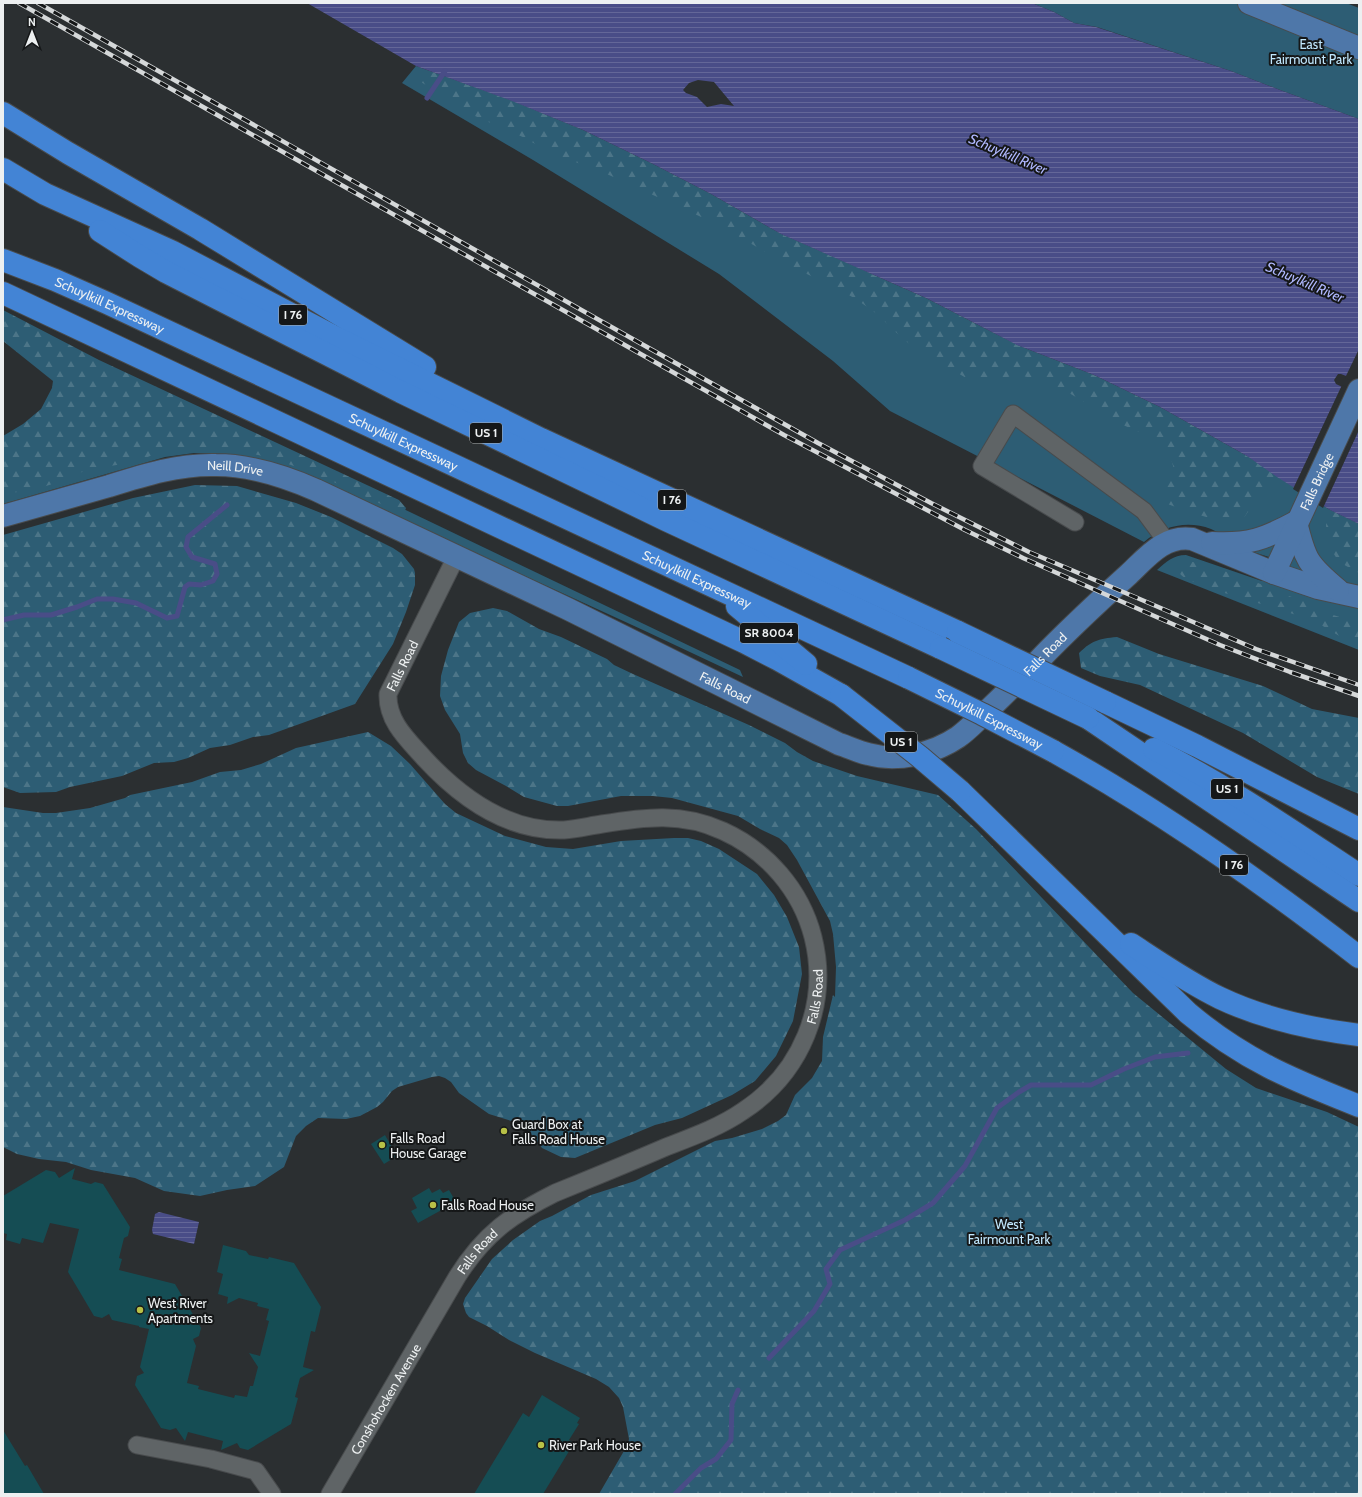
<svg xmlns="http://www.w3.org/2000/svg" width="1362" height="1497" viewBox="0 0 1362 1497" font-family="Cabin,sans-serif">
<defs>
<pattern id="forest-firs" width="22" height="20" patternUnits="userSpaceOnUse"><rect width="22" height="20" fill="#2d5d74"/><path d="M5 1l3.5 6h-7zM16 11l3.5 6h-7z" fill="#4c7588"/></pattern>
<pattern id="water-rules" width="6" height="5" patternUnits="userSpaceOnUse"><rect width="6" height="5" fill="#494d87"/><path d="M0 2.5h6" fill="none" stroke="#646798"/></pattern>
</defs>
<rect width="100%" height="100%" fill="#2b2f31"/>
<g fill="#2d5d74">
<path d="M 1032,3 L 1346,3 L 1359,8 L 1359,119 L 1280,90 L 1231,71 L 1097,27 L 1074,23 L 1054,12 Z"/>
<path d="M 416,66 L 513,101 L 781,234 L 861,269 L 1247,456 L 1330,510 L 1359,524 L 1359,650 L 1157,570 C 1166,562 1173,555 1186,555 L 1262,581 L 1269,557 C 1261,554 1251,552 1243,548 C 1232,542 1222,534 1211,529 C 1187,520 1163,526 1144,542 L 890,411 L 833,361 L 719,274 L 533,160 L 402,83 Z"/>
<path d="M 155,390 L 740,670 L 743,677 L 643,630 L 298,472 L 247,457 L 229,454 L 194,453 L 165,457 L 3,504 L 3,468 Z"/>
</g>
<g fill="url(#forest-firs)">
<path d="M 423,71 L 429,71 L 513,101 L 583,130 L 653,164 L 711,194 L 781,234 L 926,298 L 1017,345 L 1094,375 L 1160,407 L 1247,456 L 1277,477 L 1261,493 L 1243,519 L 1227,523 L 1189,512 L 1165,503 C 1162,490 1168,482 1175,472 L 1170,456 L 1159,443 L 1153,438 L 1123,425 L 1064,390 L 1039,380 L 1019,375 L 995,379 L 968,379 L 916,349 L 902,338 L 877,314 L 856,299 L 834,287 L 786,264 L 721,226 L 609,175 L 547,151 L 525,138 L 448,104 L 445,97 L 421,82 Z"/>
<path d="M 3,310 L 99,360 L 399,500 L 406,508 L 404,513 L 396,511 C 325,478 242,433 161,452 C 151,455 142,460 132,462 C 116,466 98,467 82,472 C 65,478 50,486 33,490 C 23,492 13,492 3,494 L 3,436 L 23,424 L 41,409 L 52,388 L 53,381 L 3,341 Z"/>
<path d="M 195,485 L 237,486 L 296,503 L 331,517 L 393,548 L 402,554 L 414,569 L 415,573 L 415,585 L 406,612 L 393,644 L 355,704 L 269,735 L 253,737 L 230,745 L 210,748 L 188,758 L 174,762 L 154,763 L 122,776 L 70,787 L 56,792 L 20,793 L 3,787 L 3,535 L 133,498 Z"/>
<path d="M 1330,510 L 1359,524 L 1359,573 L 1339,562 L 1327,543 L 1326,525 Z"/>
<path d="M 1180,562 L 1193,562 L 1205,565 L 1250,579 L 1281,594 L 1310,602 L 1330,614 L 1359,623 L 1359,645 C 1342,640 1329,628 1313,621 C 1277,607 1238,599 1202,585 C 1191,581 1179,578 1176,566 Z"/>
<path d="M 493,608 L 507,611 L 539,629 L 561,637 L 607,659 L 614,665 L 633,674 L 749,725 L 785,743 L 797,752 L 813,761 L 857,776 L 938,795 L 976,829 L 1133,993 L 1226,1069 L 1256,1088 L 1327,1112 L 1359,1127 L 1359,1494 L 599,1494 L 628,1444 L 629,1439 L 623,1407 L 619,1398 L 609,1387 L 596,1379 L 535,1353 L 509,1340 L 487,1326 L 469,1317 L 466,1313 L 463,1304 L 465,1298 L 492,1259 L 513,1240 L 540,1221 L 552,1216 L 591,1195 L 635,1181 L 715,1141 L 732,1138 L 762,1129 L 778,1121 L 786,1115 L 795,1095 L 812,1078 L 822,1061 L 823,1037 L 833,995 L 835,997 L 836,967 L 833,934 L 830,921 L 797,860 L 787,845 L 779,838 L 760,829 L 738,816 L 672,798 L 653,796 L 621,796 L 568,806 L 557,806 L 524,797 L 506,786 L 476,770 L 468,763 L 463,753 L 460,734 L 445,710 L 440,696 L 441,676 L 448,650 L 459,622 L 470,613 Z"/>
<path d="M 1117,637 L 1159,654 L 1263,686 L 1312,709 L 1359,718 L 1359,794 L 1317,777 L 1243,733 L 1140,685 L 1100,676 L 1081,668 L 1079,653 C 1093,640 1098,639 1117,637 Z"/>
<path d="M 368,732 L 391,746 L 410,764 L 445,804 L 456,813 L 505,836 L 546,847 L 573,849 L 621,841 L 674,838 L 688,838 L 701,841 L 719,849 L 757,874 L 774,895 L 787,917 L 799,947 L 802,974 L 793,1021 L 776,1056 L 755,1081 L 732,1095 L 682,1118 L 655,1125 L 575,1158 L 561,1157 L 542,1148 L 525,1126 L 518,1123 L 489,1114 L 459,1093 L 451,1082 L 445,1078 L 439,1076 L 432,1077 L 398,1087 L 392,1091 L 383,1102 L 377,1107 L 360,1116 L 346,1119 L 318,1118 L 306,1126 L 296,1136 L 284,1167 L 255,1186 L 227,1190 L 200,1196 L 164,1191 L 135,1178 L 91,1170 L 66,1162 L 39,1159 L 17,1154 L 3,1147 L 3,807 L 43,813 L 56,813 L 90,808 L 125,798 L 130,795 L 192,782 L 220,772 L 241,770 L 261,764 L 296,748 Z"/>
</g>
<g fill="url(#water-rules)" fill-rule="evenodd">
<path d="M 307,3 L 1032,3 L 1054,12 L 1074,23 L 1096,27 L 1231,71 L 1280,90 L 1359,119 L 1359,381 L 1341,374 L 1338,374 L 1334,380 L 1336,384 L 1359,395 L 1359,524 L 1330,510 L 1277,477 L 1247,456 L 1160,407 L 1094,375 L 1017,345 L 926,298 L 781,234 L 711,194 L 653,164 L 583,130 L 512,101 L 416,66 ZM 698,80 L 714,82 L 734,106 L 721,104 L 707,107 L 697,97 L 686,93 L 683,90 L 689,83 Z"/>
<path d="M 159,1212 L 199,1222 L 194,1244 L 153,1234 L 152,1230 L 155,1214 Z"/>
</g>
<g fill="#2b2f31">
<path d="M 1359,349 L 1359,383 L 1345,378 Z"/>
<path d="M 1342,385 L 1359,393 L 1359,430 L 1323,508 L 1293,489 Z"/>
</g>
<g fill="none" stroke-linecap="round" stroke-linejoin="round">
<g stroke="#494d87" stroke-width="5">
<path d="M 427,98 L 445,71"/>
<path d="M 3,620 L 24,615 L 51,615 L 77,607 L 97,599 L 113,599 L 136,603 L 167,618 L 177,616 L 185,587 L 189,584 L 201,585 L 213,581 L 217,574 L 215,564 L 192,557 L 186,547 L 188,537 L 227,505"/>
<path d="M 769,1358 L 814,1311 L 830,1284 L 826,1269 L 840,1250 L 905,1220 L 933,1203 L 965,1166 L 997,1108 L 1019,1092 L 1031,1085 L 1091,1085 L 1124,1069 L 1155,1057 L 1188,1053"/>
<path d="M 675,1494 L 701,1468 L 716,1459 L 731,1440 L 732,1404 L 738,1390"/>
</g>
</g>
<g fill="#154d54">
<path d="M 385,1135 L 397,1156 L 384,1164 L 371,1144 Z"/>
<path d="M 75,1168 L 72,1179 L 91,1184 L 95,1182 L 103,1184 L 130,1227 L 128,1236 L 124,1238 L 119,1258 L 122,1259 L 119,1270 L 175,1284 L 201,1328 L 199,1336 L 193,1339 L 196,1346 L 187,1383 L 199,1386 L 198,1389 L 234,1398 L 235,1395 L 247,1397 L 250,1386 L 253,1386 L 258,1367 L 249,1353 L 260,1356 L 269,1321 L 266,1320 L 269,1309 L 257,1306 L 258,1303 L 239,1298 L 227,1304 L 228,1297 L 218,1294 L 223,1274 L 217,1272 L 223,1245 L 246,1251 L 249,1255 L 268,1259 L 269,1257 L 294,1263 L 321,1307 L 315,1332 L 311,1331 L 303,1367 L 314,1370 L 300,1378 L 295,1397 L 298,1398 L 291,1424 L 248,1450 L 240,1448 L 237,1443 L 221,1450 L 223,1441 L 188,1432 L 185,1441 L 176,1428 L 170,1430 L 161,1428 L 135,1385 L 137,1376 L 144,1373 L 140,1367 L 149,1329 L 139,1327 L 139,1326 L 112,1320 L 109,1314 L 102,1318 L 94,1316 L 68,1272 L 79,1229 L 50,1223 L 43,1243 L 22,1238 L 20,1244 L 6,1240 L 7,1234 L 3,1233 L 3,1196 L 46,1170 L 55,1172 L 59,1178 Z"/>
<path d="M 429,1188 L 432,1193 L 440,1189 L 443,1193 L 449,1190 L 456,1202 L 418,1223 L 411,1211 L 417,1208 L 412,1198 Z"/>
<path d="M 542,1395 L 580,1418 L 577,1423 L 579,1424 L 569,1440 L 574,1443 L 543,1494 L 474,1494 L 523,1413 L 529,1417 Z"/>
<path d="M 3,1430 L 25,1466 L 27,1465 L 44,1494 L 3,1494 Z"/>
</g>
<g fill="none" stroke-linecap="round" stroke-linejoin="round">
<g stroke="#484b4d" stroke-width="19">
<g id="minor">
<path d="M 1075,522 L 982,466 L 1013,414 L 1144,511 L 1167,542"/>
<path d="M 137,1445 L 211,1459 L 256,1471 L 272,1494"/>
<path id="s1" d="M 330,1494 L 457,1277 C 484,1234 511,1215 555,1193 C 592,1178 629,1163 666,1147 C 692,1137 720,1127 743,1111 C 801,1073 830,1005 813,937 C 801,890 767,851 723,831 C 682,812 645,817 602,824 C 589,826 577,829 564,830 C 508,832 460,797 424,758 C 407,739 387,721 388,694 L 456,557"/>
</g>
</g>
<g stroke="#484b4d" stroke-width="24">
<g id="major">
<path d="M 1249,3 L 1359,48"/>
<path id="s2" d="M 3,516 C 38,506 73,496 109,486 C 144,475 179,464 216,465 C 250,465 284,476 316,490 L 568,609 L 839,744 C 849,747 858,752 868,754 C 897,762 933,754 958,737 C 968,730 976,721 985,713 C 1003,696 1021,678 1039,660 C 1068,630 1098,602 1129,574 C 1147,557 1164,535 1192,539 L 1274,573 L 1318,588 L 1359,597"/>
<path d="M 1296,522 C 1305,560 1308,565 1338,590"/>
<path d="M 1212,543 C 1249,545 1264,539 1296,522"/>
<path id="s3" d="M 1274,573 L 1359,390"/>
</g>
</g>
<g stroke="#484b4d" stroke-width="24">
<g id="highway">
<path d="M 3,113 L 68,153 L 200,229 L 425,367"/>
<path d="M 3,169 L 45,194 L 173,252 L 331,335 L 541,439 L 958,632"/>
<path d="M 100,231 L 139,256 L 166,272 L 401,392 L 666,520 L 941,648"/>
<path id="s4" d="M 3,260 L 55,280 L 107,303 L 909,678"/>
<path d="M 3,293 L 744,642 L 777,659 L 841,695"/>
<path d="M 737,606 L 806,664"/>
<path d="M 1105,702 L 1197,746 L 1359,829"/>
<path d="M 1088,718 L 1359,901"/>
<path d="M 1154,749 C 1226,785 1292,831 1359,875"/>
<path d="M 1053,751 C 1161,811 1262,882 1359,957"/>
<path d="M 960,791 L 1188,1013 C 1213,1034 1240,1052 1269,1067 C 1298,1082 1329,1094 1359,1106"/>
<path d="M 1131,944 C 1160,963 1189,983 1220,998 C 1264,1019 1311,1029 1359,1035"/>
</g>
</g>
<use href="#minor" stroke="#5f6466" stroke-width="17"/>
<use href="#major" stroke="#4e77a9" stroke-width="22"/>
<use href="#highway" stroke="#4384d5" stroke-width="22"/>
<g stroke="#d5d8d9" stroke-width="4.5">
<g id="rail">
<path d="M 19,3 L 784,435 L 965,530 L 1023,558 L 1220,645 L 1290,672 L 1359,696"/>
<path d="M 38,3 L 631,338 L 818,443 L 931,503 L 1029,552 L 1135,597 L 1256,649 L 1359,685"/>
</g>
</g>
<use href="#rail" stroke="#151718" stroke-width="3" stroke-dasharray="9" stroke-linecap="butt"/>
<g stroke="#484b4d" stroke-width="24" stroke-linecap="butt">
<g id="highway-bridge">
<path d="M 958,632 L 1105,702"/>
<path d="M 941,648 L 1088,718"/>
<path id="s5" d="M 909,678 L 982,714 L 1053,751"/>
<path d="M 841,695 L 920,757 L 960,791"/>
</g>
</g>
<use href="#highway-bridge" stroke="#4384d5" stroke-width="22"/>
</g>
<g fill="#b8c147" stroke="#151718" stroke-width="1.5">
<circle cx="504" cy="1131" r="4"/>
<circle cx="382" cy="1145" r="4"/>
<circle cx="433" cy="1205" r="4"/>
<circle cx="140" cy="1310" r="4"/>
<circle cx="541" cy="1445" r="4"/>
</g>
<g text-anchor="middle" stroke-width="4" stroke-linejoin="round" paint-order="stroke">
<g fill="#151718" stroke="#acafb0" stroke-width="1">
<rect x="279" y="305" width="28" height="20" rx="3"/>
<rect x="470" y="423" width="32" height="20" rx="3"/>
<rect x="658" y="490" width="28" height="20" rx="3"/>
<rect x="740" y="623" width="58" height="20" rx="3"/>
<rect x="885" y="732" width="32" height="20" rx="3"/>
<rect x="1211" y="779" width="32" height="20" rx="3"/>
<rect x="1220" y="855" width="28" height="20" rx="3"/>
</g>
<g font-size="12" font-weight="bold" fill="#edf0f1">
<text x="293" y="319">I 76</text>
<text x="486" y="437">US 1</text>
<text x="672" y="504">I 76</text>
<text x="769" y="637">SR 8004</text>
<text x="901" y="746">US 1</text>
<text x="1227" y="793">US 1</text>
<text x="1234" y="869">I 76</text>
</g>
<g font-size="13" fill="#c1e8fe" stroke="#151718">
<text x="1311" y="49">East<tspan x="1311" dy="15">Fairmount Park</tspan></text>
<text x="1009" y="1229">West<tspan x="1009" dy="15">Fairmount Park</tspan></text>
</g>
<g font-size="13" fill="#edf0f1" stroke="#151718">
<text dy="5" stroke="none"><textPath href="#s4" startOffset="116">Schuylkill Expressway</textPath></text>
<text dy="5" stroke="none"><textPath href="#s4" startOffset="440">Schuylkill Expressway</textPath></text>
<text dy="5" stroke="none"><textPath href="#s2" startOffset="239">Neill Drive</textPath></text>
<text dy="5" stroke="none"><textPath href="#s3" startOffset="101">Falls Bridge</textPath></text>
<text dy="5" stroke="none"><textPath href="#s4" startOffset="764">Schuylkill Expressway</textPath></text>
<text dy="5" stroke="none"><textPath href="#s2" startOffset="1150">Falls Road</textPath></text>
<text dy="5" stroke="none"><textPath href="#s1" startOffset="1363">Falls Road</textPath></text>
<text dy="5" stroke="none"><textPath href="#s2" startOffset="778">Falls Road</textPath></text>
<text dy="5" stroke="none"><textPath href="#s5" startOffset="90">Schuylkill Expressway</textPath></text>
<text dy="5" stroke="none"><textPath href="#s1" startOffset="728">Falls Road</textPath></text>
<text dy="5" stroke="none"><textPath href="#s1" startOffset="284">Falls Road</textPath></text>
<text dy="5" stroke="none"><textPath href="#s1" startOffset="110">Conshohocken Avenue</textPath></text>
</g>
<g font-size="13" fill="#edf0f1" stroke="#151718" text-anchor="start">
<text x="512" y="1129">Guard Box at<tspan x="512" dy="15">Falls Road House</tspan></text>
<text x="390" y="1143">Falls Road<tspan x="390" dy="15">House Garage</tspan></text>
<text x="441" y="1210">Falls Road House</text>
<text x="148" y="1308">West River<tspan x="148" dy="15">Apartments</tspan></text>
<text x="549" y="1450">River Park House</text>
</g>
<g font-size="14" font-style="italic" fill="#b0b8ff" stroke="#151718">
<text transform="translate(1008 154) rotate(23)" y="5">Schuylkill River</text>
<text transform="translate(1305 282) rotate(23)" y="5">Schuylkill River</text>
</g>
</g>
<rect width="1362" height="1497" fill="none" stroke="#edf0f1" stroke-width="8"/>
<g transform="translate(32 32)" stroke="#151718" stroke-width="3" paint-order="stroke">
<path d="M0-3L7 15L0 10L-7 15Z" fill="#edf0f1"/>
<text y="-6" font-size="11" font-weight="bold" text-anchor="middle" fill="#edf0f1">N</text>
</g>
</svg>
